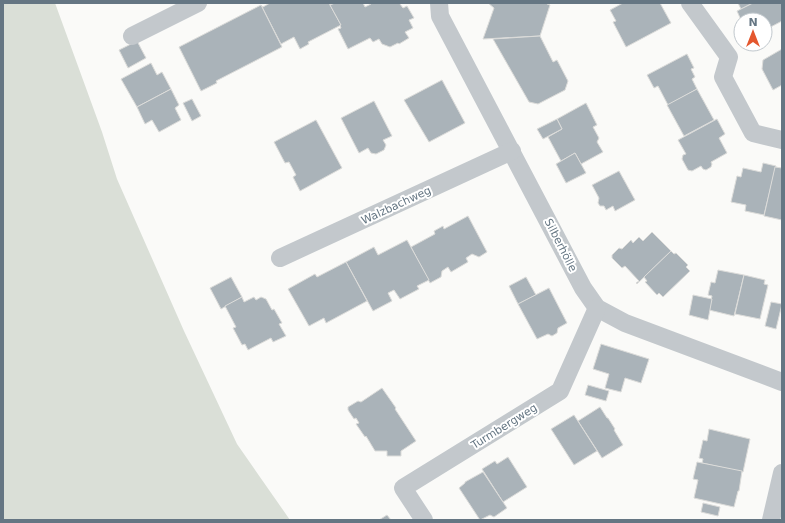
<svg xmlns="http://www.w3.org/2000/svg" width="785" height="523" viewBox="0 0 785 523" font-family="'DejaVu Sans',sans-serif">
<rect width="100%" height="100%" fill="#fafaf8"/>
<path fill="#dadfd7" d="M 3,3 L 55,3 L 102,132 L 117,179 L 184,331 L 237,444 L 290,520 L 3,520 Z"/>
<g fill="#aab3b9" stroke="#dcdcda">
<path d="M 270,3 L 329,3 L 341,25 L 308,42 L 309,44 L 300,49 L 294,37 L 281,44 L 261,5 L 263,7 Z"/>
<path d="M 335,3 L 363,3 L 365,7 L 371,4 L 370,3 L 403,3 L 400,4 L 403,8 L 407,6 L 414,18 L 409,20 L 413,28 L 405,32 L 409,38 L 399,44 L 398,43 L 390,47 L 382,44 L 379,39 L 373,42 L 370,38 L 348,49 L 338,29 L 341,28 L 340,25 L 341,25 L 330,5 Z"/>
<path d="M 488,3 L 548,3 L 547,4 L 550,5 L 540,36 L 483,39 L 494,8 Z"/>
<path d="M 623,3 L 660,3 L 671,23 L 626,47 L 613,22 L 616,21 L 610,10 Z"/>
<path d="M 738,3 L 753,3 L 741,9 Z"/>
<path d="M 753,3 L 782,3 L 782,21 L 765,30 L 765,20 L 741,20 L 737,11 Z"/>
<path d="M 261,5 L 282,47 L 216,81 L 217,83 L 201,91 L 179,47 Z"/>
<path d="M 540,36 L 553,62 L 557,60 L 568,81 L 565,90 L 538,104 L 529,102 L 493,39 Z"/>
<path d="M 137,41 L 146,58 L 128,68 L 119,50 Z"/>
<path d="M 782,49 L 782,85 L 773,90 L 762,69 L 763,60 Z"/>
<path d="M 687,54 L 694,68 L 691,69 L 695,77 L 692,79 L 697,89 L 668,105 L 658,86 L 654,88 L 647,75 Z"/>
<path d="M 151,63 L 157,75 L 162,72 L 171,89 L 137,107 L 121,79 Z"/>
<path d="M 442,80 L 465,123 L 429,142 L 404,100 Z"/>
<path d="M 171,89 L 179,105 L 175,108 L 181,120 L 159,132 L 152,120 L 145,124 L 137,107 Z"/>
<path d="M 697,89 L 714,120 L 684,136 L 667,105 Z"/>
<path d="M 192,99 L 201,116 L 192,121 L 183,103 Z"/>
<path d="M 374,101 L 392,136 L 383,140 L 386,145 L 384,150 L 376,154 L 371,153 L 368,148 L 359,153 L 341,118 Z"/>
<path d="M 586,103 L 597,125 L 593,127 L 599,138 L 597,142 L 603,152 L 581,164 L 575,153 L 561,161 L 548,137 L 562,129 L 557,119 Z"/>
<path d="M 557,119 L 562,129 L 543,139 L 537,129 Z"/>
<path d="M 717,119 L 725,134 L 719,138 L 727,153 L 711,162 L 712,164 L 711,167 L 706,170 L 703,169 L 701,166 L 692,171 L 688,170 L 682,159 L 683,155 L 686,154 L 678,140 Z"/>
<path d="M 316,120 L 342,168 L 300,191 L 293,177 L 296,175 L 289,162 L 285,163 L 274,142 Z"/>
<path d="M 575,153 L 586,173 L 566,183 L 556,164 Z"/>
<path d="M 763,163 L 776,166 L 764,215 L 745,211 L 746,205 L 731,202 L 737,176 L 741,177 L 743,168 L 761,172 Z"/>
<path d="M 775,167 L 782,168 L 782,220 L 764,216 Z"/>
<path d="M 619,171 L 635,200 L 615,211 L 613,206 L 606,210 L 604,206 L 600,206 L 598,203 L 599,198 L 592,185 Z"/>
<path d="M 468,216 L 487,252 L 479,257 L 472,254 L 466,258 L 468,262 L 451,272 L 448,267 L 442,271 L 441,277 L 430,283 L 411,247 L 435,234 L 434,231 L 443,226 L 444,229 Z"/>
<path d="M 652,232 L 671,251 L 637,284 L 636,283 L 639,281 L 625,266 L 622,268 L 612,258 L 612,255 L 619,248 L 622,249 L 631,240 L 633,243 L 639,237 L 643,241 Z"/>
<path d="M 407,240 L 429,280 L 417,286 L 419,289 L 400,299 L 394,290 L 388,293 L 392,301 L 373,311 L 346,262 L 374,247 L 378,255 Z"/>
<path d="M 671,251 L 674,254 L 676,253 L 688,265 L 686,267 L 690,271 L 663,297 L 659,293 L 657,295 L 645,282 L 647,281 L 644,277 Z"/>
<path d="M 346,262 L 367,301 L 326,323 L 324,318 L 309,326 L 288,289 L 315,274 L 317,277 Z"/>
<path d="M 718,270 L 744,275 L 734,316 L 709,310 L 712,296 L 708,295 L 711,282 L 715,283 Z"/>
<path d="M 744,275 L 765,280 L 764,284 L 768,285 L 760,319 L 735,314 Z"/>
<path d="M 231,277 L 242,297 L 221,309 L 210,288 Z"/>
<path d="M 526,277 L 536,295 L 518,304 L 509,286 Z"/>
<path d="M 549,288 L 567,323 L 558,328 L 557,333 L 552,336 L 548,334 L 537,339 L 518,304 Z"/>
<path d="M 693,295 L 712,299 L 708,320 L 689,315 Z"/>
<path d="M 242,297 L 244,302 L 254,297 L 256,300 L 261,297 L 266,299 L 272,310 L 274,309 L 282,323 L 279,324 L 286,336 L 273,342 L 271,338 L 248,350 L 245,344 L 242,345 L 233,328 L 236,327 L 225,306 Z"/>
<path d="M 771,302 L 782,304 L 776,329 L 765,326 Z"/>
<path d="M 601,344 L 649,359 L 641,383 L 625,378 L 621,392 L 605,388 L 609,374 L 593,369 Z"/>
<path d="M 588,385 L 609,391 L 606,401 L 585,395 Z"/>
<path d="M 382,388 L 396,408 L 395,409 L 416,441 L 401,451 L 401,456 L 387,456 L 387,451 L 375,451 L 366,436 L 365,437 L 356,424 L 359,423 L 356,418 L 354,419 L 348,410 L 348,407 L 358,401 L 361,402 Z"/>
<path d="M 600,407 L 607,418 L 608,418 L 615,429 L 614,430 L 623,445 L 602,458 L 578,421 Z"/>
<path d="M 574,415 L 597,451 L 574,465 L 551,429 Z"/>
<path d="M 709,429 L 750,439 L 743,472 L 702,463 L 703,459 L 699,458 L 703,440 L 707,441 Z"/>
<path d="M 508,457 L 527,487 L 503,502 L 482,469 L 495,461 L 497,464 Z"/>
<path d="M 697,462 L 742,471 L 739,491 L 738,491 L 734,507 L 694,498 L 698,480 L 693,479 Z"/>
<path d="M 483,472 L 507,508 L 494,517 L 490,515 L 480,520 L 459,488 L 465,483 L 465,482 Z"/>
<path d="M 703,503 L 720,507 L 718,516 L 701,512 Z"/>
<path d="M 387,515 L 391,520 L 379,520 Z"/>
</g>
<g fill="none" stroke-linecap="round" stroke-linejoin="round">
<g stroke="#c3c8cc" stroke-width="18">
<path d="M 439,3 L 440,16 L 583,288 L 597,308 L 625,323 L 782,382"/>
<path d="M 690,3 L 729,57 L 723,77 L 753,133 L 782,140"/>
<path d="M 132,36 L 198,3"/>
<path d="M 280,258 L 512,151"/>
<path d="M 424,520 L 403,488 L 560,391 L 597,308"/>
<path d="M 771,520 L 782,473"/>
</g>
</g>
<g text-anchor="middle" stroke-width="4" stroke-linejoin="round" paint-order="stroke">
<g font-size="11" fill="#657683" stroke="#fff">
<text transform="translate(396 205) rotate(-25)" y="4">Walzbachweg</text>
<text transform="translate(561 245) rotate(63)" y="4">Silberhölle</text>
<text transform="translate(504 426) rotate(-32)" y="4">Turmbergweg</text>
</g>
</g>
<rect width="785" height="523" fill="none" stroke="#657683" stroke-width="8"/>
<g transform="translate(753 32)"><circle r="19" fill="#ffffff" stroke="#c1c8cd"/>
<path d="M0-3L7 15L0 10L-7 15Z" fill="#e4572e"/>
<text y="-6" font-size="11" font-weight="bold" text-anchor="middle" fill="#657683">N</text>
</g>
</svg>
